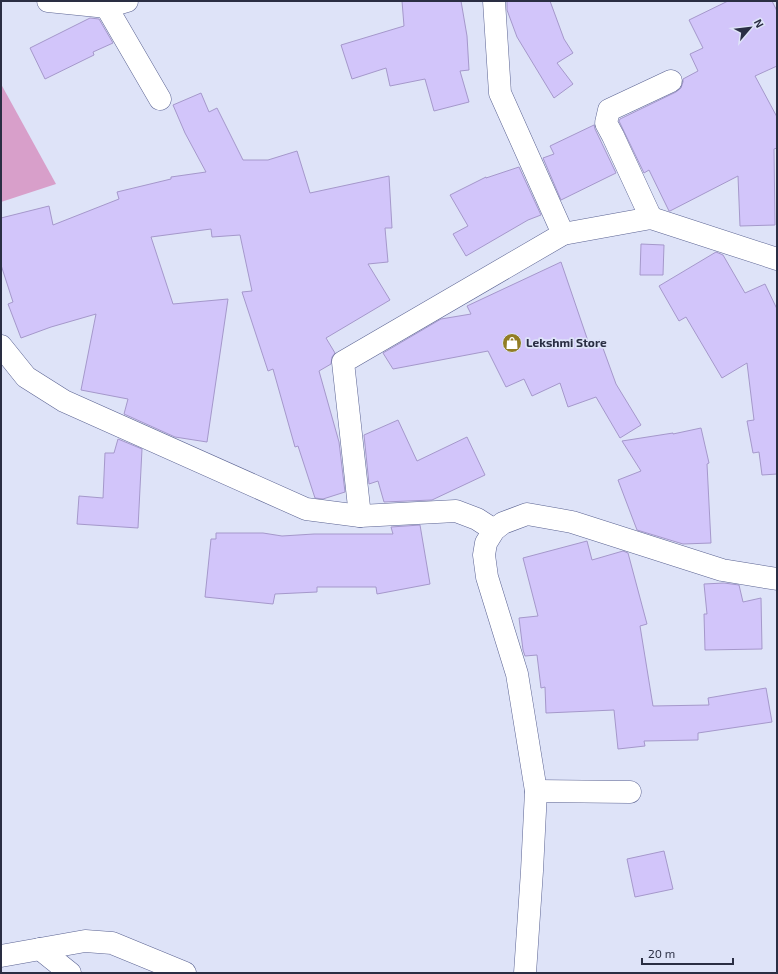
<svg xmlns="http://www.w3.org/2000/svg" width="778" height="974" viewBox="0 0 778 974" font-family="'Exo 2',sans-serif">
<rect width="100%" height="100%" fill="#dee3f8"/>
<path fill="#d89fca" d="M 1,84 L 56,184 L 1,202 Z"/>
<g fill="#d2c5fa" stroke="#a598cb">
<path d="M 402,1 L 461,1 L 467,36 L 469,70 L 460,71 L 469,102 L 434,111 L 425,79 L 390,86 L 386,68 L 352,79 L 341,45 L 404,26 Z"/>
<path d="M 507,1 L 550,1 L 564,39 L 573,53 L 557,63 L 573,84 L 554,98 L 517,37 L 507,10 Z"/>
<path d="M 728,1 L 772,1 L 777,11 L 777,66 L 755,76 L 777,117 L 777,148 L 774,149 L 775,225 L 740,226 L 738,176 L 670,211 L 669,211 L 649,170 L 644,173 L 619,121 L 620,119 L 676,92 L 681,88 L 683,82 L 683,79 L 698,71 L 690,54 L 703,48 L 689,20 Z"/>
<path d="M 90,18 L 99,19 L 113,43 L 93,52 L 94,55 L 45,79 L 30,48 Z"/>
<path d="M 201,93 L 209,112 L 217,108 L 243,160 L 268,160 L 297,151 L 310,193 L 389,176 L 392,228 L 385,228 L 388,262 L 368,264 L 390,300 L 326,338 L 335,353 L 332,357 L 331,364 L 319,371 L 339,442 L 345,492 L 323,499 L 315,498 L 298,446 L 295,447 L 273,369 L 268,371 L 242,292 L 252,291 L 240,235 L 212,237 L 211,229 L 151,237 L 173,304 L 228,299 L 207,442 L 175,437 L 124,414 L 128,399 L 81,390 L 96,314 L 51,327 L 21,338 L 8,304 L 13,302 L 1,265 L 1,218 L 49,206 L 53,225 L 119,199 L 117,192 L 171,179 L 171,177 L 206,172 L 185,133 L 173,105 Z"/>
<path d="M 594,125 L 595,129 L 616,173 L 561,200 L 543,158 L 554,154 L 550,146 Z"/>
<path d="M 519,167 L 541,215 L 528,220 L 466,256 L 453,234 L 468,226 L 450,195 L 486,177 L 486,178 Z"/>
<path d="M 641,244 L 664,245 L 663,275 L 640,275 Z"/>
<path d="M 716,252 L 723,255 L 745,293 L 765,284 L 777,309 L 777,474 L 762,475 L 759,452 L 753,453 L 747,421 L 754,420 L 747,363 L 722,378 L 686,317 L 679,321 L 659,286 Z"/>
<path d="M 561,262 L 589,344 L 600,340 L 616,384 L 641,425 L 620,438 L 596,397 L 568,407 L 560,383 L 532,396 L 524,379 L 506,387 L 488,351 L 393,369 L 383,353 L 441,319 L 471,314 L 467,306 Z"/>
<path d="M 398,420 L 417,461 L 467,437 L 485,475 L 432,500 L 384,502 L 378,481 L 369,484 L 364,435 Z"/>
<path d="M 701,428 L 709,463 L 707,464 L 711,543 L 683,544 L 637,530 L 618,480 L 641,471 L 622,441 L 673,433 L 673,434 Z"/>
<path d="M 118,439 L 142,449 L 138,528 L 77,524 L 79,496 L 103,498 L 105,453 L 114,453 Z"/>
<path d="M 420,525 L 430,584 L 377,594 L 376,587 L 317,587 L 317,592 L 275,594 L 273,604 L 205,597 L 211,539 L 216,539 L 216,533 L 263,533 L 282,536 L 314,534 L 393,534 L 391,527 Z"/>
<path d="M 587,541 L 592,560 L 623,551 L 628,553 L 647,624 L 640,626 L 653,706 L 709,705 L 708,698 L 766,688 L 772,722 L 698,733 L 698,740 L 644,741 L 645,746 L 618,749 L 614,710 L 546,713 L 545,687 L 541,688 L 537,655 L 525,656 L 523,650 L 519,618 L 538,616 L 523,558 Z"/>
<path d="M 724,583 L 739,585 L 743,602 L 761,598 L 762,649 L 705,650 L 704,614 L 707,614 L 704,584 Z"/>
<path d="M 664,851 L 673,889 L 635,897 L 627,859 Z"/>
</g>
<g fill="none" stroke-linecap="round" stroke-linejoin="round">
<g stroke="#5b6392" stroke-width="23">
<g id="minor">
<path d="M 48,1 L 107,7 L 127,1"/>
<path d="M 103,1 L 160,99"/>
<path d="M 494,1 L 500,93 L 563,234"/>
<path d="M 651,218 L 613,136 L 606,123 L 609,110 L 671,81"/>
<path d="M 1,346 L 26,377 L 64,401 L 306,509 L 360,516 L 456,511 L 477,519 L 494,530"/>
<path d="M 360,516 L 343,362 L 563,234 L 651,218 L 777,259"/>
<path d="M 536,791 L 630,792"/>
<path d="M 40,949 L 70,973"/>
<path d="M 1,956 L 85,941 L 112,943 L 185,973"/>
<path d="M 525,973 L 532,871 L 536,791 L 517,674 L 487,577 L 484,555 L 486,543 L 494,530 L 503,523 L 527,514 L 572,522 L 722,570 L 777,579"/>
</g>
</g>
<use href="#minor" stroke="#fff" stroke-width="22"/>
</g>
<defs>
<g id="shop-disc" transform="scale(1)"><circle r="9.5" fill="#927d24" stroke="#dee3f8"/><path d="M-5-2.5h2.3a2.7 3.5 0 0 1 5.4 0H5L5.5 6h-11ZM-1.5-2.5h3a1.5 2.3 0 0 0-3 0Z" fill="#fff"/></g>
</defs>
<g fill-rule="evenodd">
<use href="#shop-disc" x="512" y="343"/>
</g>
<g text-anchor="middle" stroke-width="3.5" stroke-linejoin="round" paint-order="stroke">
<g font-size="12" font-weight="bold" fill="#2a2e43" stroke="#dee3f8" text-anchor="start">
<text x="526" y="347">Lekshmi Store</text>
</g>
</g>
<rect width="778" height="974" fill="none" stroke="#2a2e43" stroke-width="4"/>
<g transform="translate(750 28) rotate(62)" stroke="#dee3f8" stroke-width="3" paint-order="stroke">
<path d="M0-3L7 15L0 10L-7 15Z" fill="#2a2e43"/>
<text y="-6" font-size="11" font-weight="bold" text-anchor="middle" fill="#2a2e43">N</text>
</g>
<path d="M642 958v6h91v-6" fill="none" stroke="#2a2e43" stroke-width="2"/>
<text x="648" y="958" font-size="12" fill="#2a2e43" stroke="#dee3f8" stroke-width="3" paint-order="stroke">20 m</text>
</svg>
